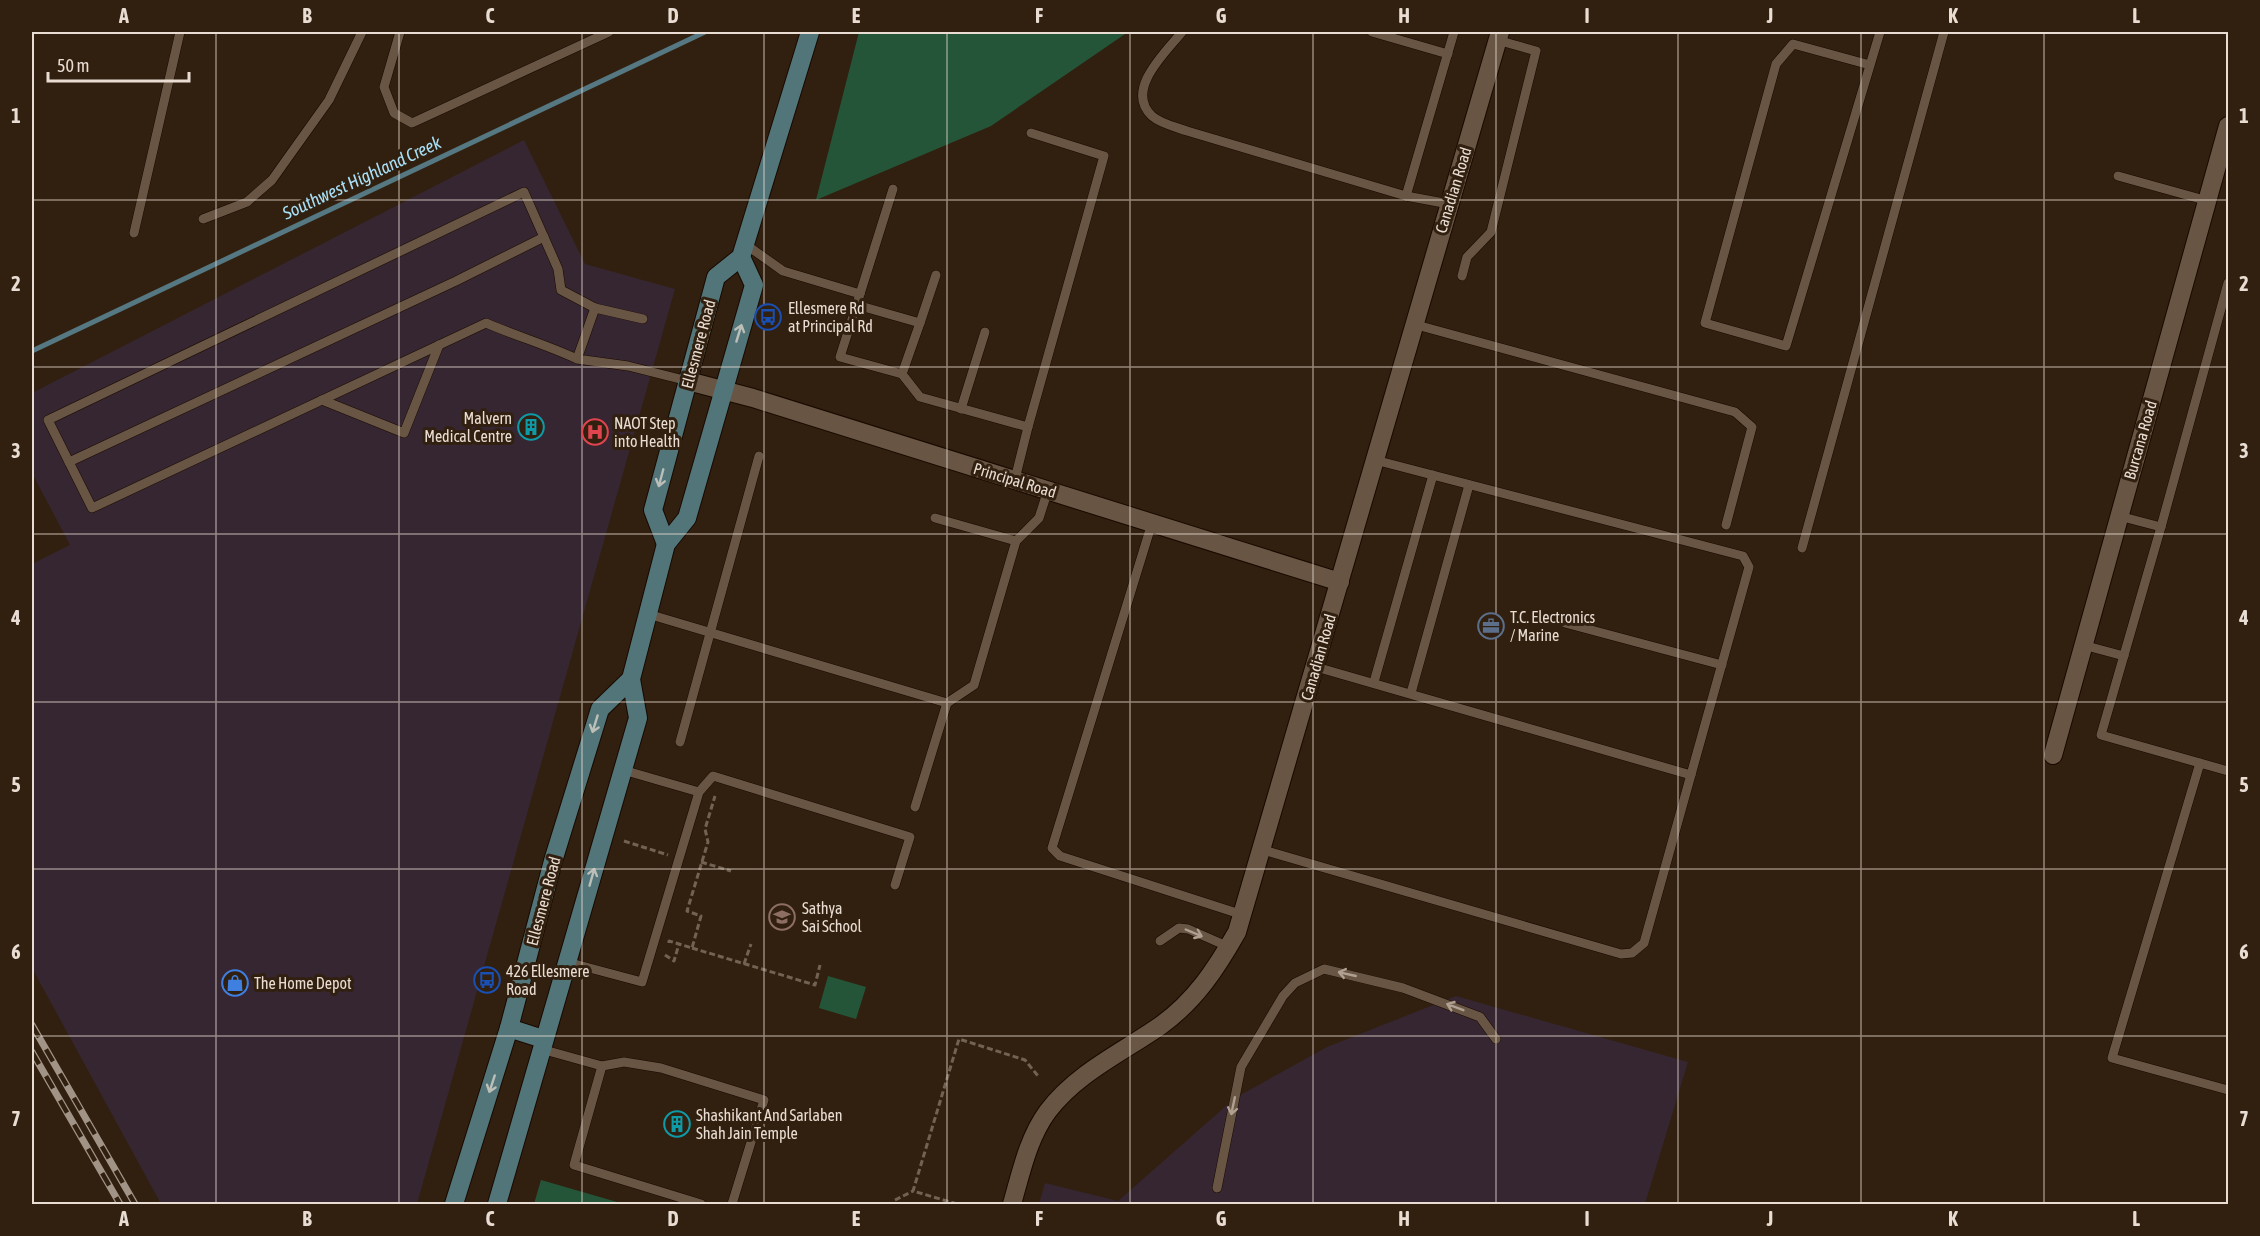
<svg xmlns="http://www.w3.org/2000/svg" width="2260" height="1236" viewBox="0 0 2260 1236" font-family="'Asap Condensed',sans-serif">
<rect width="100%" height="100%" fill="#31200f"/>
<g fill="#352631">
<path d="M 524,140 L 585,264 L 675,289 L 417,1204 L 161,1204 L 32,968 L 32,564 L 70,545 L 32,473 L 32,393 Z"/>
<path d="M 1456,996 L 1688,1062 L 1645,1204 L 1039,1204 L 1045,1183 L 1118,1201 L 1235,1098 L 1327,1047 Z"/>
</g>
<g fill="#255538">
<path d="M 859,32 L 1128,32 L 991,126 L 816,200 Z"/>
<path d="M 828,976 L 866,987 L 856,1019 L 819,1008 Z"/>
<path d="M 541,1180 L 624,1204 L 534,1204 Z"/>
</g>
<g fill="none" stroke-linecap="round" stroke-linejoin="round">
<path stroke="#557882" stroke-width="5" d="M 32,351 L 705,32"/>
<g stroke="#180900" stroke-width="10">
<g id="lane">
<path d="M 400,32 L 384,87 L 394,113 L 412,123 L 609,32"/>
<path d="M 1182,32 C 1166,52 1124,90 1152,116 C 1161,124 1176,127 1187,131 L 1406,196"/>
<path d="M 1372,32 L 1448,54"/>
<path d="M 1870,65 L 1793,44 L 1776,64 L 1705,323 L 1786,346 L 1880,32"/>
<path d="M 2118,176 L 2208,201"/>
<path d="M 1449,204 L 1406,196 L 1454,32"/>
<path d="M 203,219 L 247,202 L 272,180 L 329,100 L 362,32"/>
<path d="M 134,233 L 180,32"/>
<path d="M 745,244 L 783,271 L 860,294 L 840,357 L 902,374 L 920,397 L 1028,427 L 1104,156 L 1031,133"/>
<path d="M 1462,276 L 1467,257 L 1491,232 L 1536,51 L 1497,40"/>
<path d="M 860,294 L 893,189"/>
<path d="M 857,305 L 920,323 L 902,374"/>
<path d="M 595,308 L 643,319"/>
<path d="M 920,323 L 936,275"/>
<path d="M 1413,324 L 1735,412 L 1752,427 L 1726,525"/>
<path d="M 577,359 C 547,345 516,336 486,323 L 92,508 L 48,420 L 524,192 L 558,269 L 561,290 L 595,308 L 577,359 L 628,366 L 688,381"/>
<path d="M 322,400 L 404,433 L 439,345"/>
<path d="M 961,409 L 985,332"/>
<path d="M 69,462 L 456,281 L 544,237"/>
<path d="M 1015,479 L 1028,427"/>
<path d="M 2119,516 L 2161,527 L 2101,735 L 2228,771"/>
<path d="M 935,518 L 1016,541 L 974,685 L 947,703"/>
<path d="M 1152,523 L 1052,848 L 1060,856 L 1243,915"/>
<path d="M 2161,527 L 2228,283"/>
<path d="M 1016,541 L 1039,518 L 1048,490"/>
<path d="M 1802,548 L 1944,32"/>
<path d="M 648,614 L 947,703 L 915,807"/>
<path d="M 1565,623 L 1722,665"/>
<path d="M 2083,645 L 2124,656"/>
<path d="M 1316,667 L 1691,775"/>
<path d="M 1374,682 L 1433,475"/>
<path d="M 1411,693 L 1469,485"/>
<path d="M 680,742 L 759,456"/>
<path d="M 2200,763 L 2112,1058 L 2228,1090"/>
<path d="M 623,770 L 699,792"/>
<path d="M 1263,850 L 1621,954 L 1632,953 L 1644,943 L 1749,567 L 1743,556 L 1375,460"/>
<path d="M 1160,941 L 1179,928 L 1188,929 L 1229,947"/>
<path d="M 567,962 L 642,982 L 699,792 L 713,776 L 910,837 L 895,885"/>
<path d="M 541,1049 L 602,1066 L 624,1062 L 661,1068 L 764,1100 L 732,1204"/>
<path d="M 602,1066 L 574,1165 L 701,1204"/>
<path d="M 1217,1188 L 1241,1067 L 1283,996 L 1295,983 L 1324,969 L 1403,988 L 1480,1017 L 1496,1039"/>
</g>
</g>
<g stroke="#180900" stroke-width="20">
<g id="street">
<path d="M 688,381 L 753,398 L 1340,582"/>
<path d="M 2053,755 L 2228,126"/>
<path d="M 1012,1204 C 1021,1173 1028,1138 1048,1111 C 1077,1073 1121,1053 1160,1026 C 1195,1001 1216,969 1237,932 L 1500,32"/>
</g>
</g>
<g stroke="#180900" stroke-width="20">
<g id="secondary">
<path d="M 666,544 L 653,510 L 716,277 L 741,257 L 810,32"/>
<path d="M 509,1028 L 543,1039"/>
<path d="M 454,1204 L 509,1028 L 553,861 L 600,709 L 631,679"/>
<path d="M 497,1204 L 638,718 L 631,679 L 666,544 L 687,518 L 754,285 L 741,257"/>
</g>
</g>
<g stroke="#716253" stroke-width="3" stroke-dasharray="6 3" stroke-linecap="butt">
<path d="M 624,841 L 668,855"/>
<path d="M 701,862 L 731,871"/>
<path d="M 669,943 L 669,941 L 692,948 L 701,916 L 687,911 L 708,842 L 705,829 L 715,796"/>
<path d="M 692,948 L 815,985 L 820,965"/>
<path d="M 665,955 L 674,961 L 679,944"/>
<path d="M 744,964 L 751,944"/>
<path d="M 895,1200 L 913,1191"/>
<path d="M 957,1204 L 913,1191 L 959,1039 L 1025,1060 L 1038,1076"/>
</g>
<use href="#lane" stroke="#695543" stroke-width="9"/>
<use href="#street" stroke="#695543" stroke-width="18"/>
<use href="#secondary" stroke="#527579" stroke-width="18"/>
<g stroke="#a19487" stroke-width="7">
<g id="rail">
<path d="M 32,1025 L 135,1204"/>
<path d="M 32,1052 L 120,1204"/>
</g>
</g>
<use href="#rail" stroke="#31200f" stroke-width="4.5" stroke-dasharray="14" stroke-linecap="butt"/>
</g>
<defs><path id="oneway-shaft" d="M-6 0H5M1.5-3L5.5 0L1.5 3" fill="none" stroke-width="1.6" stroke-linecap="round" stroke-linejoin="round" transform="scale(1.5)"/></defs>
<g stroke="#bcbeb8">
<use href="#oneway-shaft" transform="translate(739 333) rotate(-73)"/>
<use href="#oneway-shaft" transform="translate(661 478) rotate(105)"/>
<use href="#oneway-shaft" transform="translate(595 724) rotate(107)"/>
<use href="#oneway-shaft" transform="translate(592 877) rotate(-74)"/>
<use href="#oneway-shaft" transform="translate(492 1084) rotate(108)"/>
</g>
<g stroke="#afa092">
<use href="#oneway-shaft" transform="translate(1194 933) rotate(23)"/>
<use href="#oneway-shaft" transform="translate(1347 974) rotate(-167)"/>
<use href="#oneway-shaft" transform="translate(1455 1007) rotate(-159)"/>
<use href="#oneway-shaft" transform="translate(1233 1106) rotate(102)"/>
</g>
<path fill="none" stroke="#e9ddd3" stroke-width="1.5" stroke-opacity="0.55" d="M 216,32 L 216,1204M 399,32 L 399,1204M 582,32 L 582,1204M 764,32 L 764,1204M 947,32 L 947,1204M 1130,32 L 1130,1204M 1313,32 L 1313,1204M 1496,32 L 1496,1204M 1678,32 L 1678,1204M 1861,32 L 1861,1204M 2044,32 L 2044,1204M 32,200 L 2228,200M 32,367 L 2228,367M 32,534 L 2228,534M 32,702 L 2228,702M 32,869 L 2228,869M 32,1036 L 2228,1036"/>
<defs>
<g id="bus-ring" transform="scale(1.35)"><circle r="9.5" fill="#31200f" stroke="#1a4fb4" stroke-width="1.5"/><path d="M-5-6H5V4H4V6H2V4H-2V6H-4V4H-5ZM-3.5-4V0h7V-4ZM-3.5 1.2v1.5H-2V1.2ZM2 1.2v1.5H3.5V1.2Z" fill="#1a4fb4"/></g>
<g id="building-ring" transform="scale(1.35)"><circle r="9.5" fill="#31200f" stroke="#0f9aa8" stroke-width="1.5"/><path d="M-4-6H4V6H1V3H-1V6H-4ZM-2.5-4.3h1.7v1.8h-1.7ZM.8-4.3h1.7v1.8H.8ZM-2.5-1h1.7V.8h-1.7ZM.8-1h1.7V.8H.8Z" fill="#0f9aa8"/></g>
<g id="hospital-ring" transform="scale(1.35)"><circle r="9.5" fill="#31200f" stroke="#e0444e" stroke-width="1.5"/><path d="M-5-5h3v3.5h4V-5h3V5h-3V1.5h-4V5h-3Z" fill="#e0444e"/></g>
<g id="office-ring" transform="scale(1.35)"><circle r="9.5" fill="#31200f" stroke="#5c6f8a" stroke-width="1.5"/><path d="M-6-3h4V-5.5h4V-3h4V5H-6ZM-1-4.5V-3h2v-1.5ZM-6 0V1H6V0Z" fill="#5c6f8a"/></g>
<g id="school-ring" transform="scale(1.35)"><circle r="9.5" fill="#31200f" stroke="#8d6e63" stroke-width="1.5"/><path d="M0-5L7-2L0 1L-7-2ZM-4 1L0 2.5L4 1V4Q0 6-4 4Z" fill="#8d6e63"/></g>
<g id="shop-ring" transform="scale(1.35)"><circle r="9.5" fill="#31200f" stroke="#3f7fe0" stroke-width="1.5"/><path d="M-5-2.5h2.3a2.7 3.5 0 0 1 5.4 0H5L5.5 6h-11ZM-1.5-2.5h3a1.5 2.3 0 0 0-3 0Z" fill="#3f7fe0"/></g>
</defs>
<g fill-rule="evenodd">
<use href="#bus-ring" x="768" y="317"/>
<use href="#building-ring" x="531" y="427"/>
<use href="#hospital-ring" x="595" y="432"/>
<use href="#office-ring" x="1491" y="626"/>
<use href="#school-ring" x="782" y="917"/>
<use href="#bus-ring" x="487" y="980"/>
<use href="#shop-ring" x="235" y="983"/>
<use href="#building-ring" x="677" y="1124"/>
</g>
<g text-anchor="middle" stroke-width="6" stroke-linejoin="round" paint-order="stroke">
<g font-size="16" fill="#e9ddd3" stroke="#31200f">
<text transform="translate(1453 190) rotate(-73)" y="6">Canadian Road</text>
<text transform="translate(698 344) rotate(-75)" y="6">Ellesmere Road</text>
<text transform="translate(2140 440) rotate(-74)" y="6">Burcana Road</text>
<text transform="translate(1015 480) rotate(17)" y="6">Principal Road</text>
<text transform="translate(1318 657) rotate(-74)" y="6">Canadian Road</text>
<text transform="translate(543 901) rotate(-75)" y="6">Ellesmere Road</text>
</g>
<g font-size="16" fill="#e9ddd3" stroke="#31200f" text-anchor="start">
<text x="788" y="314">Ellesmere Rd<tspan x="788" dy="18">at Principal Rd</tspan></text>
<text x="512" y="424" text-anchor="end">Malvern<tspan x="512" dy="18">Medical Centre</tspan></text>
<text x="614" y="429">NAOT Step<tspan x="614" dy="18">into Health</tspan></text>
<text x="1510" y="623">T.C. Electronics<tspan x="1510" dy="18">/ Marine</tspan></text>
<text x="802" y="914">Sathya<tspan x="802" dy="18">Sai School</tspan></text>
<text x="506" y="977">426 Ellesmere<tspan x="506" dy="18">Road</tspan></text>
<text x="254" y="989">The Home Depot</text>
<text x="696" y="1121">Shashikant And Sarlaben<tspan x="696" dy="18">Shah Jain Temple</tspan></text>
</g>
<g font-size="18" font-style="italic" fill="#a8e0f8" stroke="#31200f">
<text transform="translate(362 178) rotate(-25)" y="6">Southwest Highland Creek</text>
</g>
</g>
<rect width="2260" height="1236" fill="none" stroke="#31200f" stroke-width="66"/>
<path d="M48 72v9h141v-9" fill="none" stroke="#e9ddd3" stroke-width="3"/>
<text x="57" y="72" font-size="18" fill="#e9ddd3" stroke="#31200f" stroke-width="4.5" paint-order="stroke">50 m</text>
<rect x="33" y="33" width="2194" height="1170" fill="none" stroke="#e9ddd3" stroke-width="2"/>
<g font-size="20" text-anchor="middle" font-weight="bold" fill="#e9ddd3">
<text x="124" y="23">A</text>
<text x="307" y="23">B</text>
<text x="490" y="23">C</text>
<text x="673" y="23">D</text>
<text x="856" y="23">E</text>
<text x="1039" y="23">F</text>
<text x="1221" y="23">G</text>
<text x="1404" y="23">H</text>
<text x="1587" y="23">I</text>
<text x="1770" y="23">J</text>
<text x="1953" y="23">K</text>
<text x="2136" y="23">L</text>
<text x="16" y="123">1</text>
<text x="2244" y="123">1</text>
<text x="16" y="291">2</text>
<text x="2244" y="291">2</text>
<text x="16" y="458">3</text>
<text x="2244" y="458">3</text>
<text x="16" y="625">4</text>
<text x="2244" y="625">4</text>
<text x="16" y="792">5</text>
<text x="2244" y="792">5</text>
<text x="16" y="959">6</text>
<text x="2244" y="959">6</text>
<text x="16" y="1126">7</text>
<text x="2244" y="1126">7</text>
<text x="124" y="1226">A</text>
<text x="307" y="1226">B</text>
<text x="490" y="1226">C</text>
<text x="673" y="1226">D</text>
<text x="856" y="1226">E</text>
<text x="1039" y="1226">F</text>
<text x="1221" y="1226">G</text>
<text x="1404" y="1226">H</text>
<text x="1587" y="1226">I</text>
<text x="1770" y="1226">J</text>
<text x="1953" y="1226">K</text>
<text x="2136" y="1226">L</text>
</g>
</svg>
